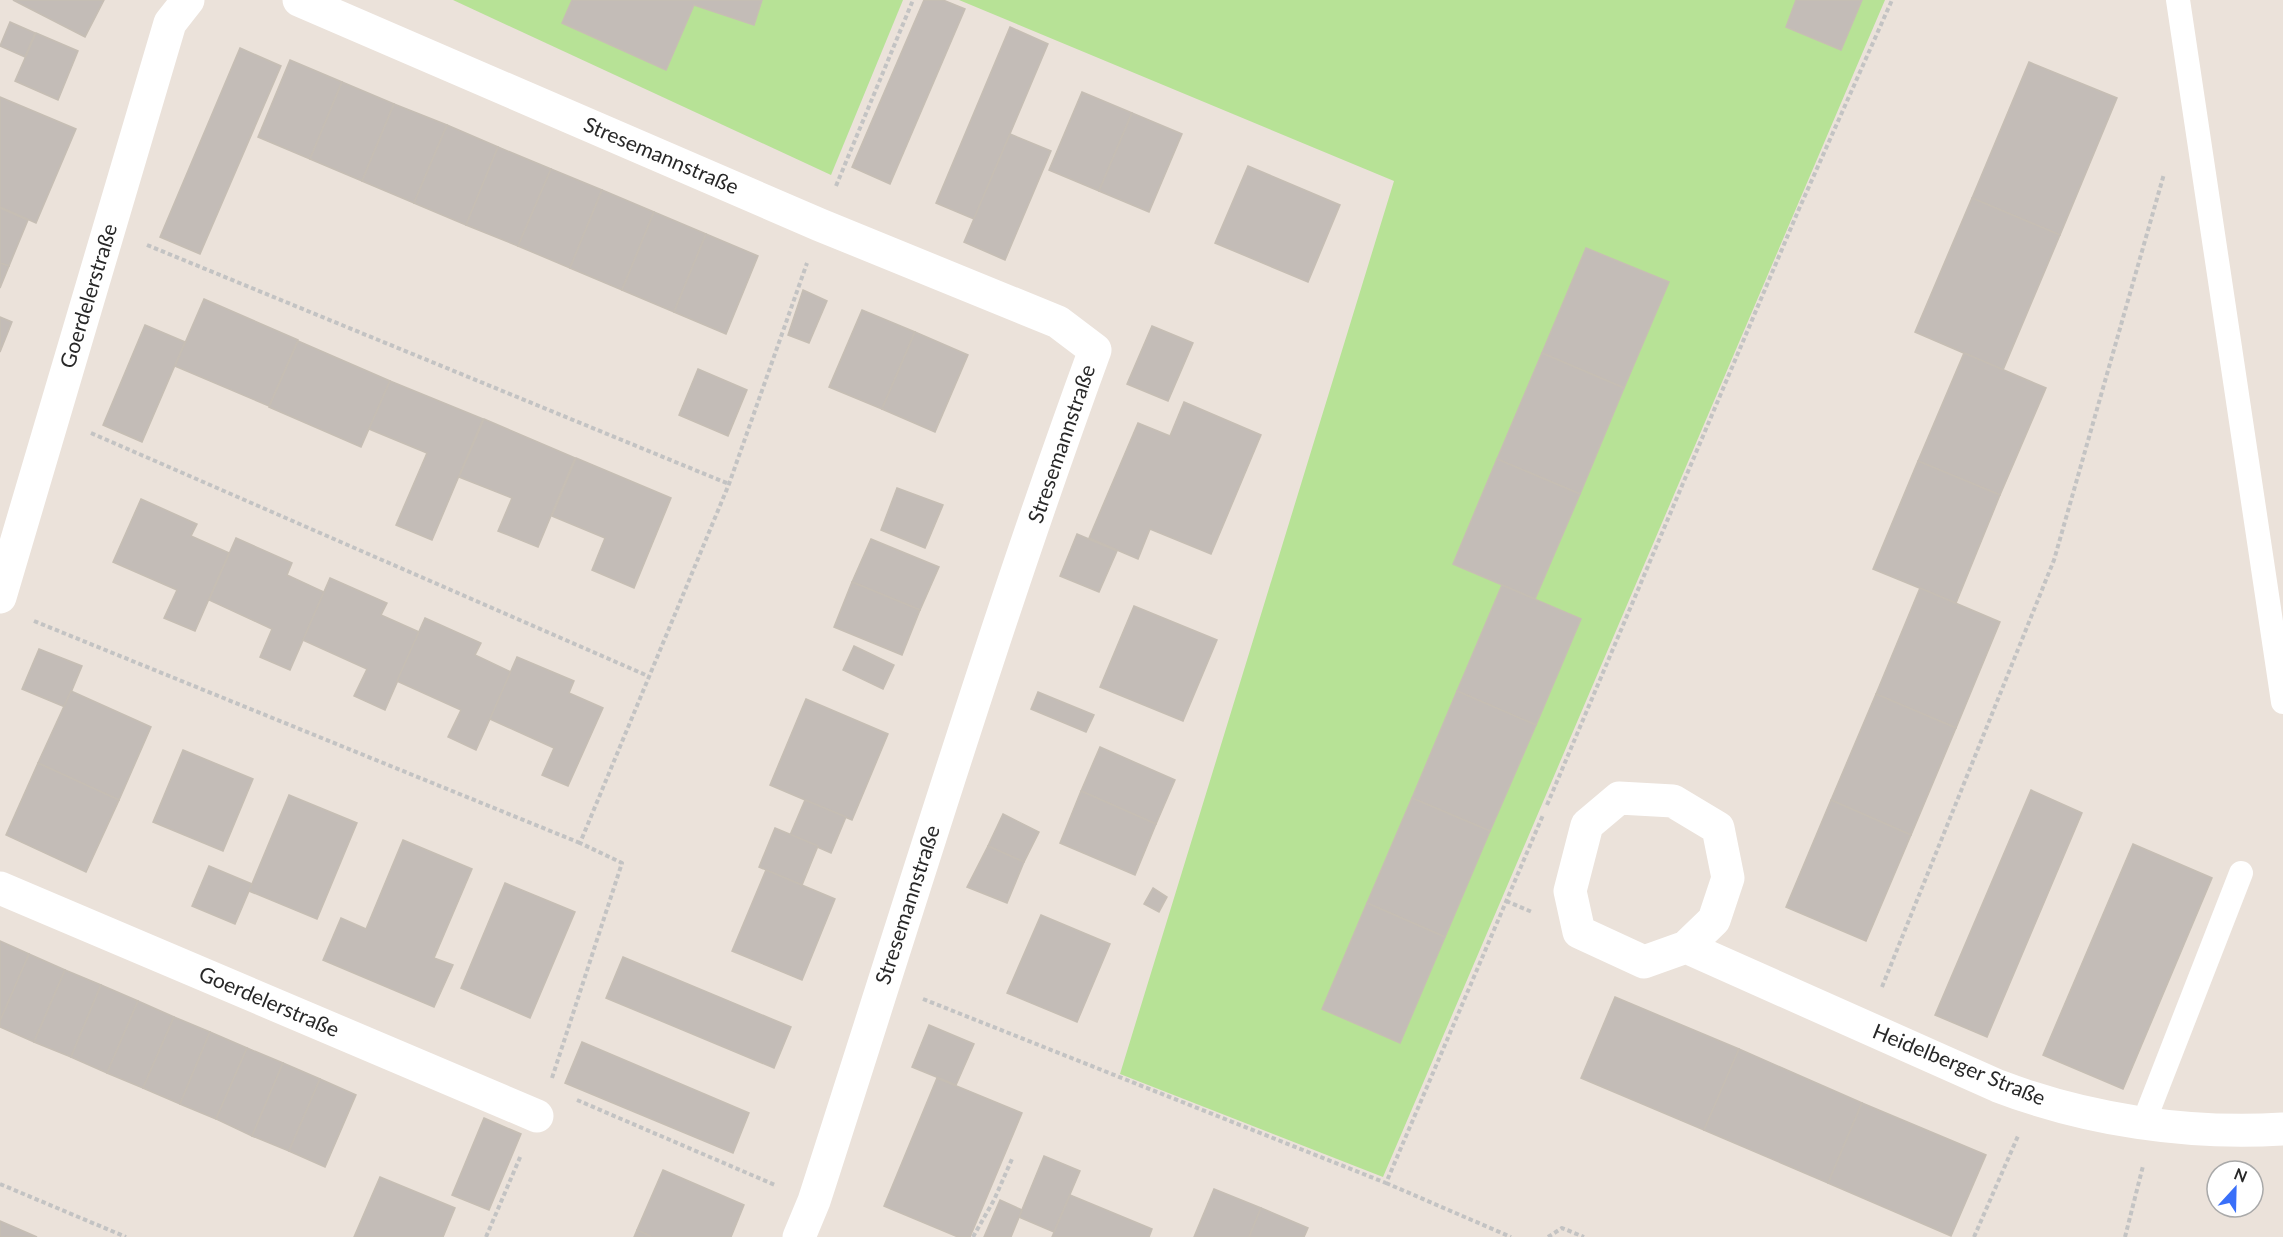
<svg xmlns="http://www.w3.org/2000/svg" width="2283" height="1237" viewBox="0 0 2283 1237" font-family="Lato,sans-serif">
<rect width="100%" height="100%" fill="#ebe2da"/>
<g fill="#b7e296">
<path d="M 453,0 L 903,0 L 831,175 Z"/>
<path d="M 959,0 L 1885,0 L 1383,1177 L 1120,1074 L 1394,181 Z"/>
</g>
<g fill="#c3bcb7" stroke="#c6beb4" stroke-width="1.5">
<path d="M 13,0 L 104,0 L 85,37 Z"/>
<path d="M 572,0 L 762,0 L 754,25 L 694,5 L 666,70 L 562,23 Z"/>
<path d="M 924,0 L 943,0 L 965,9 L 890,184 L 852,167 Z"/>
<path d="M 1796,0 L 1862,0 L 1841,50 L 1786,27 Z"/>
<path d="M 10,22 L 35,33 L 25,57 L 0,46 Z"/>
<path d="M 1010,27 L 1048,44 L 974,219 L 936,203 Z"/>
<path d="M 36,33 L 78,51 L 58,100 L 15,81 Z"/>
<path d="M 240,48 L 281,66 L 200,254 L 160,237 Z"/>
<path d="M 290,60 L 342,82 L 310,159 L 258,137 Z"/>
<path d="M 2029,62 L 2117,98 L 2060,235 L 1972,198 Z"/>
<path d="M 342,82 L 394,104 L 362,181 L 310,159 Z"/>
<path d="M 1082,92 L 1132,113 L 1099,191 L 1049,170 Z"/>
<path d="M 0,97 L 76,129 L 36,223 L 0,207 Z"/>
<path d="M 394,104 L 447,125 L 414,203 L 362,181 Z"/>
<path d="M 1132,113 L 1182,134 L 1149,212 L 1099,191 Z"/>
<path d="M 447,125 L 498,147 L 466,225 L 414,203 Z"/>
<path d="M 1010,134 L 1051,151 L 1005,260 L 964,242 Z"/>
<path d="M 498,147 L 551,169 L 518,246 L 466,225 Z"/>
<path d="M 1248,166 L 1340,205 L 1308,282 L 1215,243 Z"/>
<path d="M 551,169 L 602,190 L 570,268 L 518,246 Z"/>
<path d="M 602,190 L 654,212 L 622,290 L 570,268 Z"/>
<path d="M 1972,198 L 2060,235 L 2003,370 L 1915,332 Z"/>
<path d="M 0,208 L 28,220 L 9,266 L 0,263 Z"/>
<path d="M 654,212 L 706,234 L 674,312 L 622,290 Z"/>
<path d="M 706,234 L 758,256 L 726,334 L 674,312 Z"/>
<path d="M 1586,248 L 1669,282 L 1624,388 L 1542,353 Z"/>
<path d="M 0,263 L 9,266 L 0,288 Z"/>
<path d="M 803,290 L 827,301 L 809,343 L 788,335 Z"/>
<path d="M 204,299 L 298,340 L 269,406 L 175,366 Z"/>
<path d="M 862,310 L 915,332 L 882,409 L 829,387 Z"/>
<path d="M 0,317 L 12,322 L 0,352 Z"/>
<path d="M 145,325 L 185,342 L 142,442 L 103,425 Z"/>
<path d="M 1152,326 L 1193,343 L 1168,401 L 1127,384 Z"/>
<path d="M 915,332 L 968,355 L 935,432 L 882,409 Z"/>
<path d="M 298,341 L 390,381 L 361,447 L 269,407 Z"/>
<path d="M 1542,353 L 1624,388 L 1580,494 L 1497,459 Z"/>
<path d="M 1964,353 L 2046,388 L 2000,495 L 1918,461 Z"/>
<path d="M 698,369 L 747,390 L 728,436 L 679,415 Z"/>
<path d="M 390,381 L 483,419 L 432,540 L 396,525 L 427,453 L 369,429 Z"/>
<path d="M 1184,402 L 1261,435 L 1211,554 L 1150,529 L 1138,559 L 1089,538 L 1138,423 L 1170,436 Z"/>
<path d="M 484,419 L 575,458 L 538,547 L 498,531 L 512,498 L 459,477 Z"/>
<path d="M 576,458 L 671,498 L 634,588 L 592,570 L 605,538 L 552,516 Z"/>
<path d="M 1497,459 L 1580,494 L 1535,599 L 1453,564 Z"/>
<path d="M 1918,461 L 2000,495 L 1956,603 L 1873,569 Z"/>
<path d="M 897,488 L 943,505 L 925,548 L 881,530 Z"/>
<path d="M 141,499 L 197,524 L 191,536 L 229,553 L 195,631 L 164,618 L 177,590 L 113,562 Z"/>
<path d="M 1077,534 L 1117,551 L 1099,592 L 1060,576 Z"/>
<path d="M 236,538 L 292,563 L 287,575 L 324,592 L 290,670 L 260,657 L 272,629 L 209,600 Z"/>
<path d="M 871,539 L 939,567 L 920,610 L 852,582 Z"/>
<path d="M 330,578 L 387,603 L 381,615 L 419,632 L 385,710 L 354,696 L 367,669 L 303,640 Z"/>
<path d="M 852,582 L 920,610 L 902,655 L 834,627 Z"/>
<path d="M 1502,585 L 1581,619 L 1536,725 L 1457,691 Z"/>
<path d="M 1920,588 L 2000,622 L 1956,728 L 1876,694 Z"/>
<path d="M 1134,606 L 1217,640 L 1183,721 L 1100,687 Z"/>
<path d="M 425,618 L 481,643 L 475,655 L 511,672 L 476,750 L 448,737 L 461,710 L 397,681 Z"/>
<path d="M 854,646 L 894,665 L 883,689 L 843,670 Z"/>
<path d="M 39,649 L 82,666 L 65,707 L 22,689 Z"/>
<path d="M 517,657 L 574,681 L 569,693 L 603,708 L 568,786 L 542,775 L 554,748 L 490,719 Z"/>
<path d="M 71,691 L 151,727 L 119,800 L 38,763 Z"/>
<path d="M 1457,691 L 1536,725 L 1490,831 L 1412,798 Z"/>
<path d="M 1038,692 L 1094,715 L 1086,732 L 1031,709 Z"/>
<path d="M 1876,694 L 1956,728 L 1911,835 L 1831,800 Z"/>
<path d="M 806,699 L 888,734 L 852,820 L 770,785 Z"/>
<path d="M 1100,747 L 1175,780 L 1156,824 L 1081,791 Z"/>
<path d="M 183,750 L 253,779 L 223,851 L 153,822 Z"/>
<path d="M 38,763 L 119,800 L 86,872 L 6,835 Z"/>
<path d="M 2031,790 L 2082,813 L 1987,1037 L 1935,1015 Z"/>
<path d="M 1081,791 L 1156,824 L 1135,875 L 1060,843 Z"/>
<path d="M 289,795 L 357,823 L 317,919 L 249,891 Z"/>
<path d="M 1412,798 L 1490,831 L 1445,937 L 1367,903 Z"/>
<path d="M 805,800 L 846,817 L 831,853 L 790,835 Z"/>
<path d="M 1831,800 L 1911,835 L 1866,941 L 1786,907 Z"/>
<path d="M 1003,814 L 1039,832 L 1024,862 L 988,846 Z"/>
<path d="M 775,828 L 818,846 L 802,885 L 759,867 Z"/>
<path d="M 403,840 L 472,869 L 434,958 L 453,965 L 434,1007 L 323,960 L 341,918 L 366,929 Z"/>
<path d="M 2133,844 L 2212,878 L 2123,1089 L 2043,1055 Z"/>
<path d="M 988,846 L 1024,862 L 1007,903 L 967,887 Z"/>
<path d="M 209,866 L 252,884 L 235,924 L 192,906 Z"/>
<path d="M 766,870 L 835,899 L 802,980 L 732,951 Z"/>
<path d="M 505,883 L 575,912 L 530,1018 L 461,988 Z"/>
<path d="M 1153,888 L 1167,897 L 1159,912 L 1144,904 Z"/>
<path d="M 1367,903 L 1445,937 L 1400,1043 L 1322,1009 Z"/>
<path d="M 1041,915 L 1110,944 L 1077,1022 L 1007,993 Z"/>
<path d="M 0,941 L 29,954 L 0,1021 Z"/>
<path d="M 29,954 L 65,970 L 34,1042 L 0,1027 L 0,1021 Z"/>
<path d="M 623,957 L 791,1027 L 774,1068 L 606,998 Z"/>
<path d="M 65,970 L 101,985 L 71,1057 L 34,1042 Z"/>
<path d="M 101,985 L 138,1001 L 107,1073 L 71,1057 Z"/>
<path d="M 1615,997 L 1739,1049 L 1704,1130 L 1581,1078 Z"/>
<path d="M 138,1001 L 174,1017 L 143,1088 L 107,1073 Z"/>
<path d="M 174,1017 L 210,1032 L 180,1104 L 143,1088 Z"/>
<path d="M 929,1025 L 974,1044 L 956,1085 L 912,1067 Z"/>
<path d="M 210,1032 L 247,1048 L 216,1119 L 180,1104 Z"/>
<path d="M 582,1042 L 749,1113 L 733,1153 L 565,1083 Z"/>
<path d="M 247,1048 L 283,1063 L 252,1136 L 216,1119 Z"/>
<path d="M 1739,1049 L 1862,1103 L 1828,1183 L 1704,1130 Z"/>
<path d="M 283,1063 L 320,1079 L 289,1151 L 252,1136 Z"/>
<path d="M 937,1078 L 1022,1113 L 970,1237 L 958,1237 L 884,1206 Z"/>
<path d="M 320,1079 L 356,1095 L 325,1167 L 289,1151 Z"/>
<path d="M 1862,1103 L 1986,1155 L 1951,1236 L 1828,1183 Z"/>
<path d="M 484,1118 L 521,1134 L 489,1210 L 452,1195 Z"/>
<path d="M 1044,1156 L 1080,1171 L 1054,1232 L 1019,1217 Z"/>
<path d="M 663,1170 L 744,1205 L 731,1237 L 652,1237 L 637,1230 Z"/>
<path d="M 380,1177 L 455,1208 L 443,1237 L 354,1237 Z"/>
<path d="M 1214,1189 L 1261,1208 L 1249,1237 L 1194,1237 Z"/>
<path d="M 1070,1195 L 1152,1229 L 1149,1237 L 1052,1237 Z"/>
<path d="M 1000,1200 L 1022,1210 L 1011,1237 L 984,1237 Z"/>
<path d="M 1261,1208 L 1308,1228 L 1304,1237 L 1249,1237 Z"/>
<path d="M 0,1221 L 37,1237 L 0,1237 Z"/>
<path d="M 637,1230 L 652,1237 L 634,1237 Z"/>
</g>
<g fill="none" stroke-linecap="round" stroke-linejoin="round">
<g stroke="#c3c3c3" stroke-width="4" stroke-dasharray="4.5 3" stroke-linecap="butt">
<path d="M 836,186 L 913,0"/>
<path d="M 147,245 L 729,484"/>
<path d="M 91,433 L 648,676"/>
<path d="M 34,621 L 580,843"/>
<path d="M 1547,805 L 1799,209 L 1892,0"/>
<path d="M 1506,901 L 1532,912"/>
<path d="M 1882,987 L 2054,560 L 2164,174"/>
<path d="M 923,999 L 1386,1183 L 1543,815"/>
<path d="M 552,1078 L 622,863 L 580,843 L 729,484 L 807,263"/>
<path d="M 577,1100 L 775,1185"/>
<path d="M 1386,1183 L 1511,1237"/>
<path d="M 0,1184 L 126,1237"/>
<path d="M 486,1237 L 521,1155"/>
<path d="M 973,1237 L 994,1200 L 1012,1159"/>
<path d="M 1548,1237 L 1562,1228 L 1584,1237"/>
<path d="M 1974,1237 L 2018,1136"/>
<path d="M 2125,1237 L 2143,1166"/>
</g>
<g stroke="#fff" stroke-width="24">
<path d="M 2178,0 L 2283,702"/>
<path d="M 2143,1124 L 2241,873"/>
</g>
<g stroke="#fff" stroke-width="33">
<path d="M 299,0 L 820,225 L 1058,322 L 1095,350 C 992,631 906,917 814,1201 L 799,1237"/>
<path d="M 0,597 L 170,23 L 188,0"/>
<path d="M 0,888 L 537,1116"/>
<path d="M 1686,947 L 1714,920 L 1728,878 L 1718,828 L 1673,801 L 1619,798 L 1587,825 L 1570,891 L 1579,932 L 1644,962 L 1686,947 L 1998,1086 C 2087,1120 2188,1135 2283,1129"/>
</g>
</g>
<g text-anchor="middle" stroke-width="5" stroke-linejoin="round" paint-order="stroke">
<g font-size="21" fill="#282828" stroke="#fff">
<text transform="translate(661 156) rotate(23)" y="7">Stresemannstraße</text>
<text transform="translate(89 296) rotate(-73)" y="7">Goerdelerstraße</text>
<text transform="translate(1062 444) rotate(-71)" y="7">Stresemannstraße</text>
<text transform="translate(908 905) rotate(-72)" y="7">Stresemannstraße</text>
<text transform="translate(269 1002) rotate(23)" y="7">Goerdelerstraße</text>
<text transform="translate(1959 1065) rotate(22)" y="7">Heidelberger Straße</text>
</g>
</g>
<g transform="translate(2235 1189) rotate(22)"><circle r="28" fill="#ffffff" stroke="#a9a9a9" stroke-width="1.5"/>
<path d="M0-4.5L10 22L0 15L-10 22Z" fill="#396ff9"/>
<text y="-9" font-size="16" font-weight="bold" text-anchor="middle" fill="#282828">N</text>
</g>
</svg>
